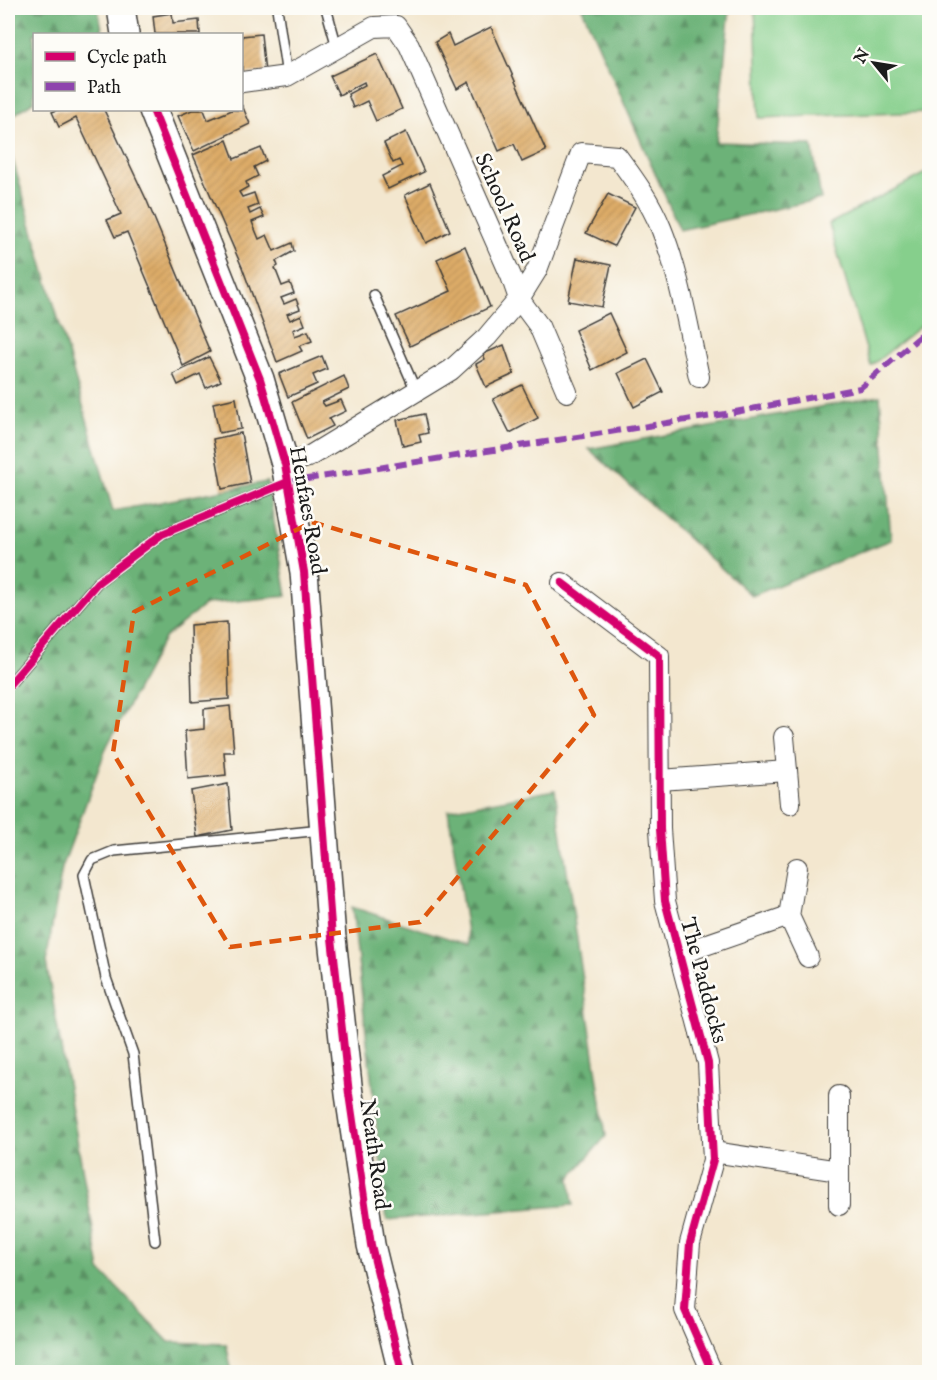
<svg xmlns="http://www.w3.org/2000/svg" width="937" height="1380" viewBox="0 0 937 1380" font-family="'IM FELL English',serif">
<defs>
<pattern id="forest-firs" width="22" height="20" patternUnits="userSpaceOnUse" patternTransform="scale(1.5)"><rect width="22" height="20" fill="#6cb278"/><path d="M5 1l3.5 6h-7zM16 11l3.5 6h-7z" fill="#589062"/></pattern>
<pattern id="building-hatch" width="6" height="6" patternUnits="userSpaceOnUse" patternTransform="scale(1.5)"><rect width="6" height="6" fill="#ddac68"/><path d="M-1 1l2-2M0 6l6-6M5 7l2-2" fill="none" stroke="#bd935a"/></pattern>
</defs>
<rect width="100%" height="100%" fill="#fdfcf7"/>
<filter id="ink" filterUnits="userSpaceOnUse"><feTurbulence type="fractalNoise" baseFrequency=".0167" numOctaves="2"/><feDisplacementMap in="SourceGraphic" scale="12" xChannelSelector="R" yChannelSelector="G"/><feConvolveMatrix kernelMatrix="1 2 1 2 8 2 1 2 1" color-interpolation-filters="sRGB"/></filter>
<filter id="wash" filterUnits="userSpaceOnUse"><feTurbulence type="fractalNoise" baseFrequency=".008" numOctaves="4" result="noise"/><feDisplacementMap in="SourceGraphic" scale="24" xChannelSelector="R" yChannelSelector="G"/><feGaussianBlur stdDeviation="1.35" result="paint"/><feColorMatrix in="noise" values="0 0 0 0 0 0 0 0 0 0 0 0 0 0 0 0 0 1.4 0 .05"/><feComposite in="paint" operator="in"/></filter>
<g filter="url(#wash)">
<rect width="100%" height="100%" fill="#f3e7cf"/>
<g fill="#86cf8c" stroke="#517654" stroke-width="1.5">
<path d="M 755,8 L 929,8 L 929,112 L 759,118 Z"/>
<path d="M 929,171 L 929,319 L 871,366 L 829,224 Z"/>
</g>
<g fill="url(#forest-firs)" stroke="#44674a" stroke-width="1.5">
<path d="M 8,8 L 98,8 L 103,34 L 34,34 L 34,101 L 8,119 Z"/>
<path d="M 582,8 L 730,8 L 716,142 L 812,145 L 821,199 L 680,230 Z"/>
<path d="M 8,143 L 113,511 L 267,482 L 287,596 L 206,604 L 164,638 L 107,746 L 62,868 L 46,962 L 100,1270 L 169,1342 L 226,1344 L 232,1372 L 8,1372 Z"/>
<path d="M 880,396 L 891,540 L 752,596 L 589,449 Z"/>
<path d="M 555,790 L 606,1136 L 570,1178 L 573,1205 L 387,1220 L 352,907 L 469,945 L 448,810 Z"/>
</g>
<g id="blocks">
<g fill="url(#building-hatch)">
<path d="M 172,13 L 173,23 L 199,20 L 200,34 L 155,34 L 153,16 Z"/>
<path d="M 491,27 L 546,151 L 522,162 L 514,144 L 499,151 L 469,82 L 457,89 L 435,42 L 448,34 L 453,46 Z"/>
<path d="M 261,34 L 265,72 L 242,74 L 242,36 Z"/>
<path d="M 377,54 L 402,109 L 376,121 L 367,101 L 353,108 L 348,94 L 365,85 L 364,82 L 339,95 L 330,76 Z"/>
<path d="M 242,105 L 250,124 L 194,151 L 178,116 L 192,110 L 204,110 L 208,120 L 232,110 L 242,110 Z"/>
<path d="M 57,110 L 104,110 L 147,201 L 210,352 L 183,366 L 127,232 L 115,237 L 107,220 L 121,214 L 76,118 L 59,127 L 52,112 Z"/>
<path d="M 406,132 L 424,172 L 388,189 L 382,176 L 402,166 L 399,160 L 393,163 L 384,143 Z"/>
<path d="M 227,140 L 234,159 L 261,148 L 266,161 L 254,167 L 258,176 L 246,182 L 248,187 L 239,192 L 242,197 L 254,193 L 258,205 L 248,209 L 250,214 L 260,209 L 264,217 L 252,222 L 259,239 L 267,235 L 274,251 L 292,243 L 294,251 L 276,261 L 278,266 L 275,268 L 282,286 L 290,283 L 294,293 L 281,298 L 284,304 L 296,299 L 300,309 L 287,314 L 290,320 L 301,315 L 305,325 L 293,330 L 295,336 L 308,331 L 312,341 L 299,346 L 302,351 L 277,362 L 242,267 L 193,155 Z"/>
<path d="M 430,183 L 450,231 L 426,243 L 405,195 Z"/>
<path d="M 608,194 L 635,207 L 614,246 L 586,233 Z"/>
<path d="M 465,246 L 490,307 L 410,346 L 396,316 L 451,291 L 437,259 Z"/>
<path d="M 577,258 L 611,265 L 602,307 L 568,301 Z"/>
<path d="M 609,313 L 627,352 L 592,370 L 575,330 Z"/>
<path d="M 504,345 L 514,374 L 486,387 L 476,364 L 485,359 L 483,354 Z"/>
<path d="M 322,356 L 327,369 L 313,375 L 317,384 L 288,397 L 279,374 Z"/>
<path d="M 209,357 L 221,381 L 206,388 L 200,374 L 178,385 L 173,374 Z"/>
<path d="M 647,359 L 663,392 L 634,407 L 618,373 Z"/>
<path d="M 344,376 L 349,389 L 322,402 L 325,406 L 341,400 L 346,411 L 329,419 L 333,426 L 307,439 L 292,402 Z"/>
<path d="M 522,385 L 538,418 L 510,433 L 493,399 Z"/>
<path d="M 236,398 L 241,429 L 219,433 L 213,403 Z"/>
<path d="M 424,414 L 428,433 L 419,435 L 421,442 L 403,446 L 397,420 Z"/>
<path d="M 241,433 L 250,483 L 222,489 L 213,439 Z"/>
<path d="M 227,622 L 229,699 L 192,702 L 190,625 Z"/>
<path d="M 230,706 L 234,752 L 224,752 L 226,775 L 188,779 L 185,731 L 204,729 L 204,709 Z"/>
<path d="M 228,784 L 232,830 L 197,837 L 191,791 Z"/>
</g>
</g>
</g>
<g filter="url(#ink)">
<use href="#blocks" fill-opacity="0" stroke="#3c3a37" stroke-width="1.5"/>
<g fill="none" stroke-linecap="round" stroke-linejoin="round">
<g stroke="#3c3a37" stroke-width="12">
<g id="service">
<path d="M 277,8 L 287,76"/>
<path d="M 326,8 L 337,47"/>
<path d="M 374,295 L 416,391"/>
<path d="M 8,686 L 97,583 L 162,534 L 286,483"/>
<path d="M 155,1241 L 133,1054 L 106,978 L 84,875 L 92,860 L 114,851 L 322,830"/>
</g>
</g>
<g stroke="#3c3a37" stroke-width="22">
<g id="minor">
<path d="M 242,82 L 287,76 L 374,27 L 396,26 L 409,45 L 511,276 L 519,299 L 487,337 L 451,370 L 308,457 L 285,464"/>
<path d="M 567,392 L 539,326 L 519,299 L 537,270 L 581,153 L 617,156 C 634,179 650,201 661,228 C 680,275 688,327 699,377"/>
<path d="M 562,583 L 659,656 L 660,829 L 665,901 L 708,1063 L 713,1160 L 690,1243 L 685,1310 L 712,1372"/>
<path d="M 784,737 L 790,804"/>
<path d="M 660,780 L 787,771"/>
<path d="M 797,868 L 789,916 L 808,957"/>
<path d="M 679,954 L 789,916"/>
<path d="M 713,1152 L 839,1171"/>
<path d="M 839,1205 L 839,1096"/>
</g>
</g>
<g stroke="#3c3a37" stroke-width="30">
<g id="secondary">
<path d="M 121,8 L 125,34"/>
<path d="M 153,110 L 260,379 L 285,464 L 304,572 L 332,938 L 349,1094 L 371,1245 L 402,1372"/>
</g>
</g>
<use href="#service" stroke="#fff" stroke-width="9"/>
<use href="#minor" stroke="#fff" stroke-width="20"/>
<use href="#secondary" stroke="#fff" stroke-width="27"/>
<path stroke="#8e44ad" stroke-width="6" stroke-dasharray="12 6" stroke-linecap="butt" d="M 288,482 L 725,414 L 860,388 L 930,328"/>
<g stroke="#fdfcf7" stroke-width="11">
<g id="cycleway">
<path d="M 153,110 L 260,379 L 285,464 L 304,572 L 332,938 L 349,1094 L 371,1245 L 402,1372"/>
<path d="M 562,583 L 659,656 L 660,829 L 665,901 L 708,1063 L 713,1160 L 690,1243 L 685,1310 L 712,1372"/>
<path d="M 8,686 L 97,583 L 162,534 L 288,482"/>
</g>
</g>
<use href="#cycleway" stroke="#d6006c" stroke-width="8"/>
</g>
</g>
<path fill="none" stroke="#de560d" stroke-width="4.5" stroke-dasharray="12 8" stroke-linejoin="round" d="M 312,522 L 526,585 L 594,715 L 420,922 L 230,947 L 113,753 L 134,612 Z"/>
<g text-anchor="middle" stroke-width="5" stroke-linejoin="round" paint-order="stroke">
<g font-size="22" fill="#1c1c1c" stroke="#fdfcf7">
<text transform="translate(506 207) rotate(66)" y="8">School Road</text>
<text transform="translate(309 510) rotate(80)" y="8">Henfaes Road</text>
<text transform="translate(705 980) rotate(75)" y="8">The Paddocks</text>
<text transform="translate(376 1154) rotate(82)" y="8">Neath Road</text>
</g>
</g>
<rect width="937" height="1380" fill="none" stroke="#fdfcf7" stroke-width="30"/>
<rect x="33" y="33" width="210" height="78" fill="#fdfcf7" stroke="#a3a29f" stroke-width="1.5"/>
<rect x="45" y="52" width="30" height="9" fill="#d6006c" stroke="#a3a29f" stroke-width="1.5"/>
<text x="87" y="63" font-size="18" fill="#1c1c1c">Cycle path</text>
<rect x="45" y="82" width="30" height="9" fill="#8e44ad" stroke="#a3a29f" stroke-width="1.5"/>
<text x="87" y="93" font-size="18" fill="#1c1c1c">Path</text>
<g transform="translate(874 63) rotate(300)" stroke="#fdfcf7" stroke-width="4.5" paint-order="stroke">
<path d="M0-4.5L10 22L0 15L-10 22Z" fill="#1c1c1c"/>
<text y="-9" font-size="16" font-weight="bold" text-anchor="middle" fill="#1c1c1c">N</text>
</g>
</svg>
